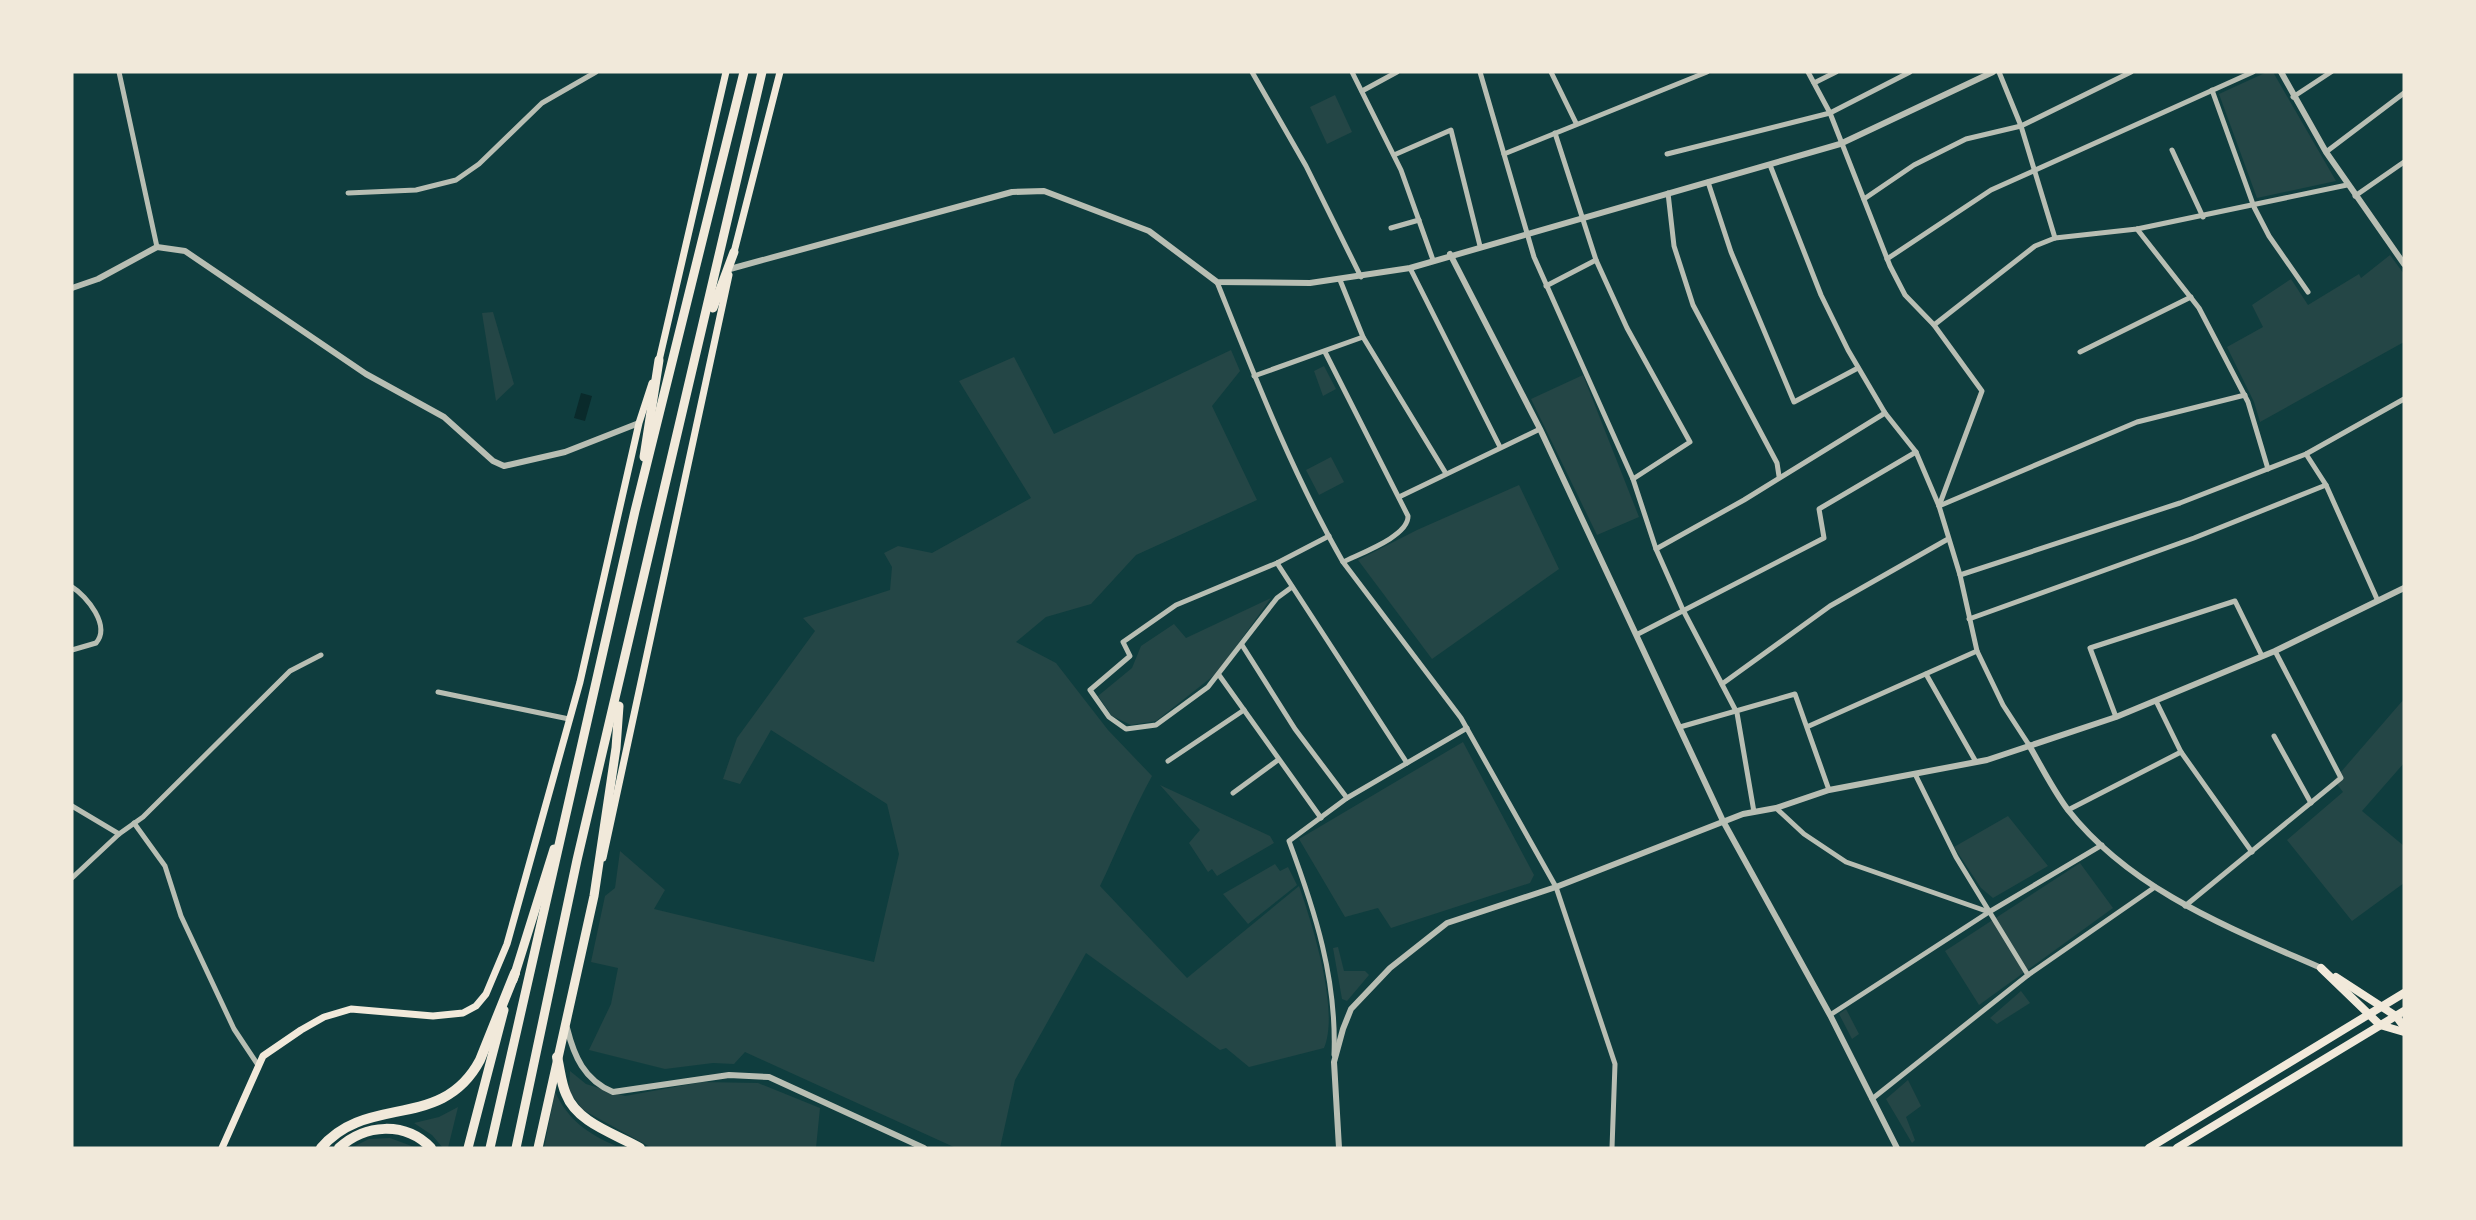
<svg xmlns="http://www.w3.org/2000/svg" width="2476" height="1220" viewBox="0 0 2476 1220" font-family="Raleway,sans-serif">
<rect width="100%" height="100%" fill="#0f3d3e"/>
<g fill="#244646">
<path d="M 2267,72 L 2273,72 L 2336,181 L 2257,198 L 2219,94 Z"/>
<path d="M 1335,95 L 1352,132 L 1327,144 L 1310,107 Z"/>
<path d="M 2390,255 L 2404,274 L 2404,342 L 2260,422 L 2254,402 L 2227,347 L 2263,327 L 2252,305 L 2291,279 L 2308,305 L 2359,274 L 2361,278 Z"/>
<path d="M 493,312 L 514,384 L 496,401 L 482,313 Z"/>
<path d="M 1231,350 L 1240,371 L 1212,406 L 1257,500 L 1136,555 L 1091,604 L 1046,617 L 1016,642 L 1056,663 L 1108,730 L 1152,776 C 1132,812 1118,849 1100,886 L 1187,978 L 1299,886 C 1312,923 1340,1011 1324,1048 L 1249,1067 L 1226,1048 L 1220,1050 L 1086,953 L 1015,1080 L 1000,1148 L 956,1148 L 745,1052 L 734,1064 L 713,1063 L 665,1069 L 589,1050 L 611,1004 L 618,968 L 591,962 L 605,896 L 615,888 L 620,851 L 665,890 L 654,909 L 874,962 L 899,854 L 887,804 L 771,730 L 740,784 L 723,779 L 737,738 L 815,631 L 803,618 L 890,590 L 892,567 L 884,553 L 898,546 L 932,553 L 1031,498 L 959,381 L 1014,357 L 1054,434 Z"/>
<path d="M 1324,366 L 1336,389 L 1323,396 L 1314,371 Z"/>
<path d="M 1583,375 L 1639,517 L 1597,535 L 1531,399 Z"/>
<path d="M 1331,457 L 1344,482 L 1319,495 L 1306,470 Z"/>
<path d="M 1519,485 L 1559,569 L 1432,659 L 1358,560 L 1417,530 Z"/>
<path d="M 1271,598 L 1217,673 L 1156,721 L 1131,725 L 1112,716 L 1098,696 L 1132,668 L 1141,646 L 1174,624 L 1186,638 Z"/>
<path d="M 2404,699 L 2404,763 L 2362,811 L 2404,846 L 2404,883 L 2352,921 L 2287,840 L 2343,792 L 2334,780 Z"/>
<path d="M 1463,742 L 1534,875 L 1530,883 L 1391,928 L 1378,908 L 1345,917 L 1299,839 Z"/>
<path d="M 1160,785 L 1270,836 L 1274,843 L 1217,876 L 1212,869 L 1208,872 L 1189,843 L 1200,830 Z"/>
<path d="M 2008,816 L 2048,866 L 1993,898 L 1981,888 L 1954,847 Z"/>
<path d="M 2080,863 L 2113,908 L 1979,1005 L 1945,951 Z"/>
<path d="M 1275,864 L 1280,871 L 1288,867 L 1297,885 L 1248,924 L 1223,894 Z"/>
<path d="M 1338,947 L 1344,971 L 1365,971 L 1369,975 L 1347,1001 L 1342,999 L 1333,948 Z"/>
<path d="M 2021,991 L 2030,1003 L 1997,1024 L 1990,1018 Z"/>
<path d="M 1846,1009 L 1859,1034 L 1852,1039 L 1839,1014 Z"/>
<path d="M 570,1071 L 586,1084 L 625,1096 L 702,1082 L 758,1083 L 820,1108 L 816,1148 L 652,1148 L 583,1110 L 569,1091 Z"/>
<path d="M 1908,1080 L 1921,1106 L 1906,1117 L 1915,1140 L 1912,1143 L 1886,1099 Z"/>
<path d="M 555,1092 C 569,1121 587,1133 616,1146 L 544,1148 Z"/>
<path d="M 458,1107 L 448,1148 L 443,1148 L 432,1135 L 414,1123 L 439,1117 Z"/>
<path d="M 390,1138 L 417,1148 L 351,1148 L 369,1139 Z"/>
</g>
<path fill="#0a2a2b" d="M 581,393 L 592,396 L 585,421 L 574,418 Z"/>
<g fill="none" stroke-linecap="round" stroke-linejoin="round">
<g stroke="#b8beb3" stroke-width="5">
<path d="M 119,72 L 157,247"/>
<path d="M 1252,72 L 1306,166 L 1361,277"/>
<path d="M 1352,72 L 1401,170 L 1433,260"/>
<path d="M 1480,72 L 1534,257 L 1633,479 L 1656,549 L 1683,610 L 1737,713 L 1754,812"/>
<path d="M 1551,72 L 1576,123"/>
<path d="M 1808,72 L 1830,113 L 1890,266 L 1905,295 L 1934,325 L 1982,391 L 1939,506"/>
<path d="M 1999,72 L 2021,126 L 2055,238"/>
<path d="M 1814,83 L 1836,72"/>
<path d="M 2212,90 L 2254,207 L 2269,236 L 2308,292"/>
<path d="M 1362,91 L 1397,72"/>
<path d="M 2293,97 L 2331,72"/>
<path d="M 1555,133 L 1596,260 L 1627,328 L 1690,442 L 1633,479"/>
<path d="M 2172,150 L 2203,217"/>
<path d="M 2326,152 L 2404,93"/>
<path d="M 1504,154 L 1707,72"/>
<path d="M 1667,154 L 1830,113 L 1910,72"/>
<path d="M 1394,155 L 1451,130 L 1480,246"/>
<path d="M 1770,165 L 1821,295 L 1848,350 L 1885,413 L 1916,452 L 1939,506 L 1960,575 L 1977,651 L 2003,705 L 2029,745"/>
<path d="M 1708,182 L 1731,252 L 1794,402 L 1858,368"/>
<path d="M 348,193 L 416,190 L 456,180 L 479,164 L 542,103 L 596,72"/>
<path d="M 1668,193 L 1674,246 L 1693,305 L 1777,463 L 1779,476"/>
<path d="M 2355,196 L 2404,162"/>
<path d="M 1864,199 L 1914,165 L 1966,139 L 2021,126 L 2131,72"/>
<path d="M 1391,228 L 1419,220"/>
<path d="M 2137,229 L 2199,308 L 2248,402 L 2268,469"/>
<path d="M 1887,259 L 1991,190 L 2253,72"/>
<path d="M 1410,268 L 1500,447"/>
<path d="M 1340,280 L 1363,337 L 1445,472"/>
<path d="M 1217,282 C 1255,377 1292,473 1343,562 L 1461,718 L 1556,887 L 1615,1064 L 1612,1148"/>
<path d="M 1546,286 L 1596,260"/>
<path d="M 1934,325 L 2035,246 L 2055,238 L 2137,229 L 2347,185"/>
<path d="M 1325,352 L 1408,516 C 1409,536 1361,553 1343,562"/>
<path d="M 2080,352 L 2191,297"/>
<path d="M 1254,376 L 1363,337"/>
<path d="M 2306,454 L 2326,485 L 2377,599"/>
<path d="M 1399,497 L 1540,429"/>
<path d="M 1939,506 L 2137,422 L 2245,395"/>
<path d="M 1656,549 L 1744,500 L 1885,413"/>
<path d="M 1277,563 L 1407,763"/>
<path d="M 1960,575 L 2180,503 L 2306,454 L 2404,399"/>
<path d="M 72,587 C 87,596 111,626 96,643 L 72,650"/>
<path d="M 1292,587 L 1277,598 L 1208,687 L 1156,725 L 1126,729 L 1109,717 L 1090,690 L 1130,656 L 1123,642 L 1176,605 L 1277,563 L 1329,536"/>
<path d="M 1969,619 L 2194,538 L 2326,485"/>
<path d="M 1638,634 L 1824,538 L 1819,509 L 1916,452"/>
<path d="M 1242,645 L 1295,729 L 1347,798"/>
<path d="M 1926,674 L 1976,762"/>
<path d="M 1219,675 L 1321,818"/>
<path d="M 1722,684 L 1830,606 L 1948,539"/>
<path d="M 438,692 L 569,719"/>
<path d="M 2156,701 L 2181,752 L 2252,852"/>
<path d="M 2116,717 L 2090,648 L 2235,601 L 2262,656"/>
<path d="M 1809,726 L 1977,651"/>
<path d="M 1680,727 L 1795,694 L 1829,790"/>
<path d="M 2274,736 L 2311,803"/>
<path d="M 1168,761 L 1244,710"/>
<path d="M 1915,774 L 1956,857 L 2028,975"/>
<path d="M 1233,793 L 1278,760"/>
<path d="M 72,806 L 119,834"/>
<path d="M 1776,808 L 1804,834 L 1846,862 L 1989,912"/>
<path d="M 2068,810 L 2181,752"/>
<path d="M 134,823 L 165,866 L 181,916 L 234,1029 L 258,1065"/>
<path d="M 72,878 L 119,834 L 143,817 L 290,671 L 321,655"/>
<path d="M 2185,906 L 2341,778 L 2275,651"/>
<path d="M 1830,1015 L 1989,912 L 2102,845"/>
<path d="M 1334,1055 C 1337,979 1315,911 1289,841 L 1347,798 L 1467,728"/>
<path d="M 1872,1099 L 2028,975 L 2155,887"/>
</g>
<g stroke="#b8beb3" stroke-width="6">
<path d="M 2281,72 L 2326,152 L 2404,264"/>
<path d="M 1450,254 L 1540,429 L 1723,821 L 1830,1015 L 1897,1148"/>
<path d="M 730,269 L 1012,192 L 1044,191 L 1149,231 L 1217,282 L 1310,283 L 1410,268 L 1840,144 L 1993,72"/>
<path d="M 72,288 L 98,279 L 157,247 L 185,251 L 366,374 L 444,417 L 493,461 L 504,466 L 565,452 L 639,423"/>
<path d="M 2029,745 C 2041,766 2053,790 2068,810 C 2132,891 2230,928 2321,968"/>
<path d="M 567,1028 C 574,1056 584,1080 613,1092 L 729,1075 L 769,1077 L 924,1148"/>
<path d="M 1339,1148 L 1334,1062 L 1343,1029 L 1351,1009 L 1390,968 L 1447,923 L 1556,887 L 1743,814 L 1776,808 L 1829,790 L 1987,760 L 2116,717 L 2275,651 L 2404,588"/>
</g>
<g stroke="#f1e9da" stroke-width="7">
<path d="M 733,256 L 780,72"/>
<path d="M 658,365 L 726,72"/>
<path d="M 603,858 L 729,275"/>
<path d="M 222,1148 L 263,1056 L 301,1030 L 324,1017 L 351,1009 L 433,1016 L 463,1013 L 476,1006 L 486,994 L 507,944 L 580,682 L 639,423 L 652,383"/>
</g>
<g stroke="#f1e9da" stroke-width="8">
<path d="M 2321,968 L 2380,1025 L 2404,1032"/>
<path d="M 2336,977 L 2396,1016 L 2404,1027"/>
<path d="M 2149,1148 L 2404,993"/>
<path d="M 2177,1148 L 2404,1011"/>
</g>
<g stroke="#f1e9da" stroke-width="9">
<path d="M 713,308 L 734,252"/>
<path d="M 644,457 L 659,360"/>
<path d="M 513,980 L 554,849"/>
<path d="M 468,1148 L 504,1010"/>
<path d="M 490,1148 L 635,511 L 744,72"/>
<path d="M 516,1148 L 577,860 L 762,72"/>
<path d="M 538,1148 L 594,896 L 616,748 L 619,706"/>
</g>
<g stroke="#f1e9da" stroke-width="10">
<path d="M 557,1057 C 560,1069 561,1083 566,1094 C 577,1123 616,1134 640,1148"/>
<path d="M 321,1148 C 367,1093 442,1132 480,1060 L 515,973"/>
<path d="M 339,1148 C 365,1124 405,1121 431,1148"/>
</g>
</g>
<rect width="2476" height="1220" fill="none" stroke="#f1e9da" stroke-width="147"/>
</svg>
